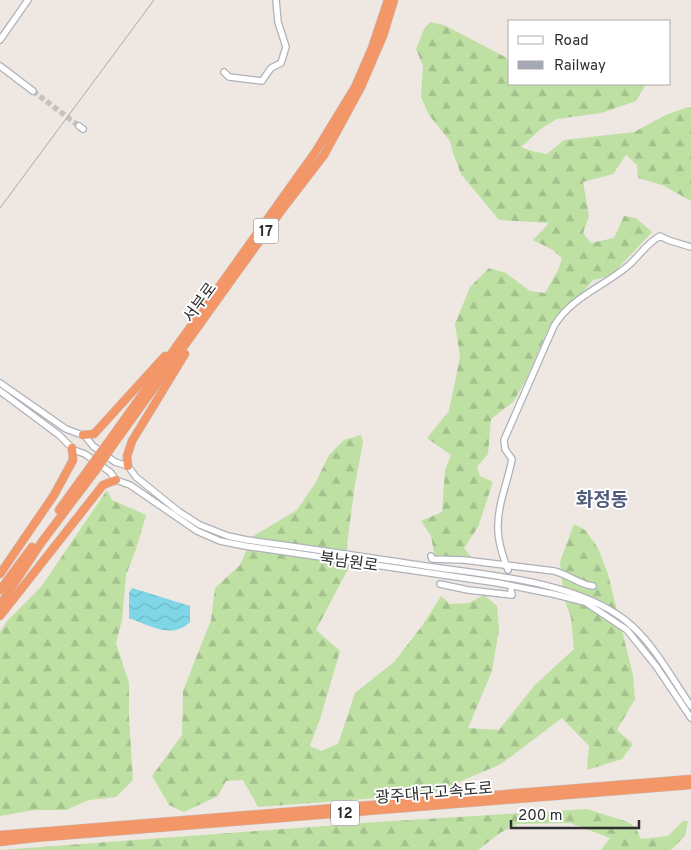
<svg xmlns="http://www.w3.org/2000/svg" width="691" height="850" viewBox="0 0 691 850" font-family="Overpass,'Noto Sans KR',sans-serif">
<defs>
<pattern id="forest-firs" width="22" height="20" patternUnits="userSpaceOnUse" patternTransform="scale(1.25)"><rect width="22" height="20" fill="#bee0a3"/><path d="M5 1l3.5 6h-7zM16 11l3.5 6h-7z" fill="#a4c08d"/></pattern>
<pattern id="water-waves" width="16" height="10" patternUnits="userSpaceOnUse" patternTransform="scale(1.25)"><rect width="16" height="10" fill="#7ed6e7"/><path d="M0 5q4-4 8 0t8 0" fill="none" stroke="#6db8c6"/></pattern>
</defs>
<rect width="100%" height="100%" fill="#eee7e2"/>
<g fill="url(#forest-firs)">
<path d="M 430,22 L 444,25 L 505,57 L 510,62 L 510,84 L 646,84 L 636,101 L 601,113 L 557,119 L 542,128 L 521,147 L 531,151 L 547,154 L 564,140 L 634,132 L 666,115 L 688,107 L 691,108 L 691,201 L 662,185 L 638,178 L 637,165 L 626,155 L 613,174 L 583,182 L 589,216 L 583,233 L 591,243 L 614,238 L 624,216 L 636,218 L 652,232 L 611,276 L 593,280 L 565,313 L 549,327 L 526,380 L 513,402 L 491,419 L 488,454 L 477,467 L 480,476 L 493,482 L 478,527 L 464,548 L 473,559 L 460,563 L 435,557 L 431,536 L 421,521 L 442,512 L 445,470 L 451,455 L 427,438 L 449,411 L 460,357 L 455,324 L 470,287 L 489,268 L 506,273 L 530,291 L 545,293 L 559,268 L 562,258 L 553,250 L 533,240 L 549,223 L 499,220 L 461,174 L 453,153 L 450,141 L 429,115 L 421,97 L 423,66 L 416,49 L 424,29 Z"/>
<path d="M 361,435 L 363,442 L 355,484 L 347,544 L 349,567 L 316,630 L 340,651 L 321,716 L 310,746 L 321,751 L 338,744 L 355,693 L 394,662 L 422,626 L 441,596 L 450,604 L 469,603 L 484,595 L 497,606 L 499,629 L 492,671 L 468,728 L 499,730 L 535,685 L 574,649 L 571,618 L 564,598 L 560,562 L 574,524 L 585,530 L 598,548 L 608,574 L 633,675 L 635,699 L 617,730 L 633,744 L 622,759 L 587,770 L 589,746 L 562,718 L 501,764 L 431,794 L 258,807 L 243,780 L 226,781 L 218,796 L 184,812 L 169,805 L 152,776 L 182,735 L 183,691 L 211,620 L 215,588 L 240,565 L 252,537 L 297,510 L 316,482 L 329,455 L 344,440 Z"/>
<path d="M 107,490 L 112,500 L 146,515 L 136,549 L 126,575 L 122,620 L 116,643 L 129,683 L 129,717 L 133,780 L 116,797 L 89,800 L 66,810 L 34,810 L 0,816 L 0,632 L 7,621 L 41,587 Z"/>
<path d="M 587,809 L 628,822 L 636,828 L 641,839 L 668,836 L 683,821 L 688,821 L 685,836 L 672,849 L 669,850 L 601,850 L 610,838 L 570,823 L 517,824 L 500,833 L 478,850 L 0,850 L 377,822 Z"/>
</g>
<path fill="url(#water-waves)" d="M 132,588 L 190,606 L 190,622 C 172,640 149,625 129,618 L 129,593 Z"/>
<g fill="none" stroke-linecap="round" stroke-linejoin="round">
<path stroke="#c8c2be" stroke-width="5.5" stroke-dasharray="5.5 3" stroke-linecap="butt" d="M 33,91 L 79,126"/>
<g stroke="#aeb1b9" stroke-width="8">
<g id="minor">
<path d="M 0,40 L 28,0"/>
<path d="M 0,66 L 33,91"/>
<path d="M 224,72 L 229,77 L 262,81 L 271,68 L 281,63 L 286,47 L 278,22 L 276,0"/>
<path d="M 79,126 L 83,129"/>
<path d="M 0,383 L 66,429 L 85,436 L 93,446 L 115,462 L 128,466 L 136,477 L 178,511 L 200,525 L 228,536 L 247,540 C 307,548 366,557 426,566 C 487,575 575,581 625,620 C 653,642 671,677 691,706"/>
<path d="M 0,391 L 59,435 L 74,450 L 85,454 L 110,472 L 116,480 L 130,485 L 197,531 L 220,541 L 245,546 L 498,583 L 553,594 L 585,602 L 627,630 L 656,666 L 691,718"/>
<path d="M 431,556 L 432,559 L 464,560 L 554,571 C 567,574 583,586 593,586"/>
<path d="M 508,570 C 503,557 498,543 498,529 C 497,505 508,482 512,459 L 505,449 L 504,440 L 554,326 C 571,297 605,286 629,265 C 640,255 647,243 660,236 L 668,240 L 691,247"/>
<path d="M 440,584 L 468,590 L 512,595 L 511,590"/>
</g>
</g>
<g stroke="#c4c4c4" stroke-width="9">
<g id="highway">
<path d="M 83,435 L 94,434 L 165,356"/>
<path d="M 106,445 L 316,151 L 355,87 L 372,48 L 388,0"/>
<path d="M 111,448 L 281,211 L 324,155 L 361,87 L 383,36 L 394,0"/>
<path d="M 128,466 L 127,456 L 132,441 L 185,354"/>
<path d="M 59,510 L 90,467"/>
<path d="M 0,574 L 54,495 L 73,460 L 72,448"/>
<path d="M 0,590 L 32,547"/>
<path d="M 0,605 L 41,543 L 96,470"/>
<path d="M 0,616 L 103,485 L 116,480"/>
<path d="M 0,835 L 691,779"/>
<path d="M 0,842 L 34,838 L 691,785"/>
</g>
</g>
<use href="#minor" stroke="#fff" stroke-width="5.5"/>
<use href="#highway" stroke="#f39668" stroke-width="8"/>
<path stroke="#a5a9b6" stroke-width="1" d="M 0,208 L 154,0"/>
<g stroke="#c4c4c4" stroke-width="9" stroke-linecap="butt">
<g id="highway-bridge">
<path d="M 90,467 L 106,445"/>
<path d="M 96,470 L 111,448"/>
</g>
</g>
<use href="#highway-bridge" stroke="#f39668" stroke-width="8"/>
</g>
<g text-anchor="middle" stroke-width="4" stroke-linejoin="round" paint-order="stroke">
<g fill="#fff" stroke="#6d6d6d" stroke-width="1">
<rect x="253.5" y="218.5" width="25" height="25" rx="4"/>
<rect x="331" y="800.5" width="28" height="25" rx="4"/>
</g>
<g font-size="15" font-weight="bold" fill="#2e2e2e">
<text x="266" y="236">17</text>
<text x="345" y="818">12</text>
</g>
<g font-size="16" fill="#2e2e2e" stroke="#fff">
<text transform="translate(199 302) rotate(-54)" y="6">서부로</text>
<text transform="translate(349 561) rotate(8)" y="6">북남원로</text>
<text transform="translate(434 792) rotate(-5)" y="6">광주대구고속도로</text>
</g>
<g font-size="19" font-weight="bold" fill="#515d7c" stroke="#fff">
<text x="602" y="506">화정동</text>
</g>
</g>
<rect x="508" y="20" width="162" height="65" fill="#ffffff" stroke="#ababab"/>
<rect x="518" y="36" width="25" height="8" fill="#ffffff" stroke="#ababab"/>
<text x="554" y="45" font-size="15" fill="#2e2e2e">Road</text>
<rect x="518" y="61" width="25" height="8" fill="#a5a9b6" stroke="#ababab"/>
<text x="554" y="70" font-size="15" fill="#2e2e2e">Railway</text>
<path d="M511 820v8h128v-8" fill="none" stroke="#2e2e2e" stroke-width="2.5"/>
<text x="518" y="820" font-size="15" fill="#2e2e2e" stroke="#ffffff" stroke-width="4" paint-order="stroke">200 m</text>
</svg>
